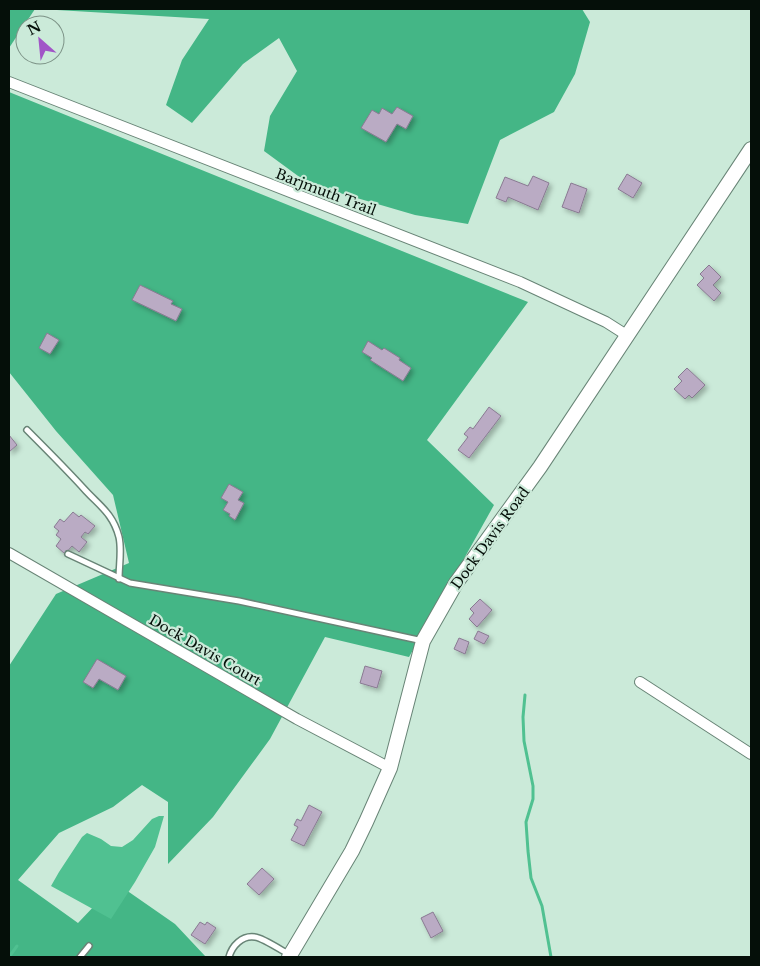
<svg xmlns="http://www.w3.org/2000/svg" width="760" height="966" viewBox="0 0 760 966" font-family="'Libre Baskerville',serif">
<defs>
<filter id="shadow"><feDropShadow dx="3" dy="3" stdDeviation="2.5" flood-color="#0004"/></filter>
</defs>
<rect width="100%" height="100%" fill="#cbead9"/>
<g fill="#44b686">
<path d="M 9,9 L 35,9 L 9,48 Z"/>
<path d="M 40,9 L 582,9 L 590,22 L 575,74 L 554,112 L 500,140 L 468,224 L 415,215 L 309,184 L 264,151 L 270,116 L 297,71 L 279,38 L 243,64 L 192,123 L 166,105 L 182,60 L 209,19 Z"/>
<path d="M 9,92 L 528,302 L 427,440 L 494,505 L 409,657 L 325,637 L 270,739 L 213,817 L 168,864 L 168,802 L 142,785 L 113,807 L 59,833 L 18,880 L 78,923 L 116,883 L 175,924 L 206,957 L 9,957 L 9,666 L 56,594 L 129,563 L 113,495 L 56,431 L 9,372 Z"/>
</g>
<path fill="#50c191" d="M 159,816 L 164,816 L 155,847 L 135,882 L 111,919 L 51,886 L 59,872 L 82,837 L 87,833 L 101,839 L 111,846 L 122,847 L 133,840 L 152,819 Z"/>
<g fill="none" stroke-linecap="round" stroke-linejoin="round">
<g stroke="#50c191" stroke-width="3">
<path d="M 525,695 L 523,717 L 524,741 L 533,786 L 533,799 L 526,822 L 528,851 L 531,878 L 542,906 L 551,957"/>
<path d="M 9,957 L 17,946"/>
</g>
</g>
<g fill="#baabc4" stroke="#897a92" filter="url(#shadow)">
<path d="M 397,107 L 413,116 L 406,129 L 397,124 L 386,142 L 361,128 L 372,110 L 379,114 L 382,108 L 392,114 Z"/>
<path d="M 627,174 L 642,183 L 633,198 L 618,189 Z"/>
<path d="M 533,176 L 549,183 L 538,210 L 508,197 L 506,202 L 496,198 L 505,177 L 528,186 Z"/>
<path d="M 571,183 L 587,189 L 579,213 L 562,207 Z"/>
<path d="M 709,265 L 721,277 L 713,285 L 721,293 L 714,301 L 697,285 L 704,278 L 700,274 Z"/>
<path d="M 140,285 L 173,301 L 171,304 L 182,309 L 176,321 L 132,300 Z"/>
<path d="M 47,333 L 59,340 L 50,354 L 39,348 Z"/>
<path d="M 368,341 L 382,350 L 384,348 L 400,358 L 399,360 L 411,368 L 403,381 L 370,360 L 372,358 L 362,352 Z"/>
<path d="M 687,368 L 705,385 L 692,398 L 689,395 L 685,399 L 674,389 L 682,381 L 678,377 Z"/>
<path d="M 489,407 L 501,416 L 469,458 L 458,450 L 468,437 L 464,434 L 470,427 L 473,429 Z"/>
<path d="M 9,435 L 17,445 L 9,452 Z"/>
<path d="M 229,484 L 243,492 L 238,500 L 244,503 L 235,520 L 229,516 L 230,514 L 223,510 L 228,502 L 221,498 Z"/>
<path d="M 73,512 L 79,517 L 81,515 L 95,526 L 88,534 L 85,532 L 81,537 L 87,542 L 79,552 L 72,546 L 65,554 L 56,546 L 61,539 L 56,535 L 59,531 L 54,527 L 60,519 L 64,522 Z"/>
<path d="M 480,599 L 492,610 L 477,627 L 469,619 L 474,613 L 470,609 Z"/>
<path d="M 478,631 L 489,636 L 484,644 L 474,639 Z"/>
<path d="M 459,638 L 469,642 L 465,654 L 454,649 Z"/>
<path d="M 97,659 L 126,676 L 118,690 L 99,679 L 93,688 L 83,682 Z"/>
<path d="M 365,666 L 382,671 L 377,688 L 360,683 Z"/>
<path d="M 309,805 L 322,812 L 304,846 L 291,840 L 298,827 L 294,825 L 297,819 L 301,821 Z"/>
<path d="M 262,868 L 274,879 L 259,895 L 247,884 Z"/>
<path d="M 433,912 L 443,931 L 431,938 L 421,918 Z"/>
<path d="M 200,922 L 205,925 L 207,922 L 216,928 L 205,944 L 191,935 Z"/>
</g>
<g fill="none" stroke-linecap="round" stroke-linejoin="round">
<g stroke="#688476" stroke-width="8">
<g id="lane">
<path d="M 27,430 C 47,450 67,470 86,491 C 100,506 113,514 119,537 C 122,550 119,565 119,579"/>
<path d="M 68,554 L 130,583 L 239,601 L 423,641"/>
<path d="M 80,957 L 89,946"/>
<path d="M 229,957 C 232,946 242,935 255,937 C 263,938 281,950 290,955"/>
</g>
</g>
<g stroke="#688476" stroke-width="12">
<g id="street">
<path d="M 9,82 L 520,282 L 606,322 L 628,336"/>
<path d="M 9,553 L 297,719 L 390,768"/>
<path d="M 640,682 L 751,754"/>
</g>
</g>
<g stroke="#688476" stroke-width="16">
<path id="secondary" d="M 289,957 L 352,851 L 366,822 L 390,768 L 423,641 L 456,583 L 540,467 L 751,149"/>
</g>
<use href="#lane" stroke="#fff" stroke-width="5"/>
<use href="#street" stroke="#fff" stroke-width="10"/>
<use href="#secondary" stroke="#fff" stroke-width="14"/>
</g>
<g text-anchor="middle" stroke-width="4.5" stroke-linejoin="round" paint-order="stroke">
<g font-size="14" fill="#050f09" stroke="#cbead9">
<text transform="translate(326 192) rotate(21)" y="5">Barjmuth Trail</text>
<text transform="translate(490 538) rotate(-54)" y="5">Dock Davis Road</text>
<text transform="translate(205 650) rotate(30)" y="5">Dock Davis Court</text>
</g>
</g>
<rect width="760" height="966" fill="none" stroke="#050f09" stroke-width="20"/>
<g transform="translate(40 40) rotate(333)"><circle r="24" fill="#cbead9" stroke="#7c9286"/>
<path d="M0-4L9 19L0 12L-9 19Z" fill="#a155c7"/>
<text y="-8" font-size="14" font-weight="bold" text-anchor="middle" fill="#050f09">N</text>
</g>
</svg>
